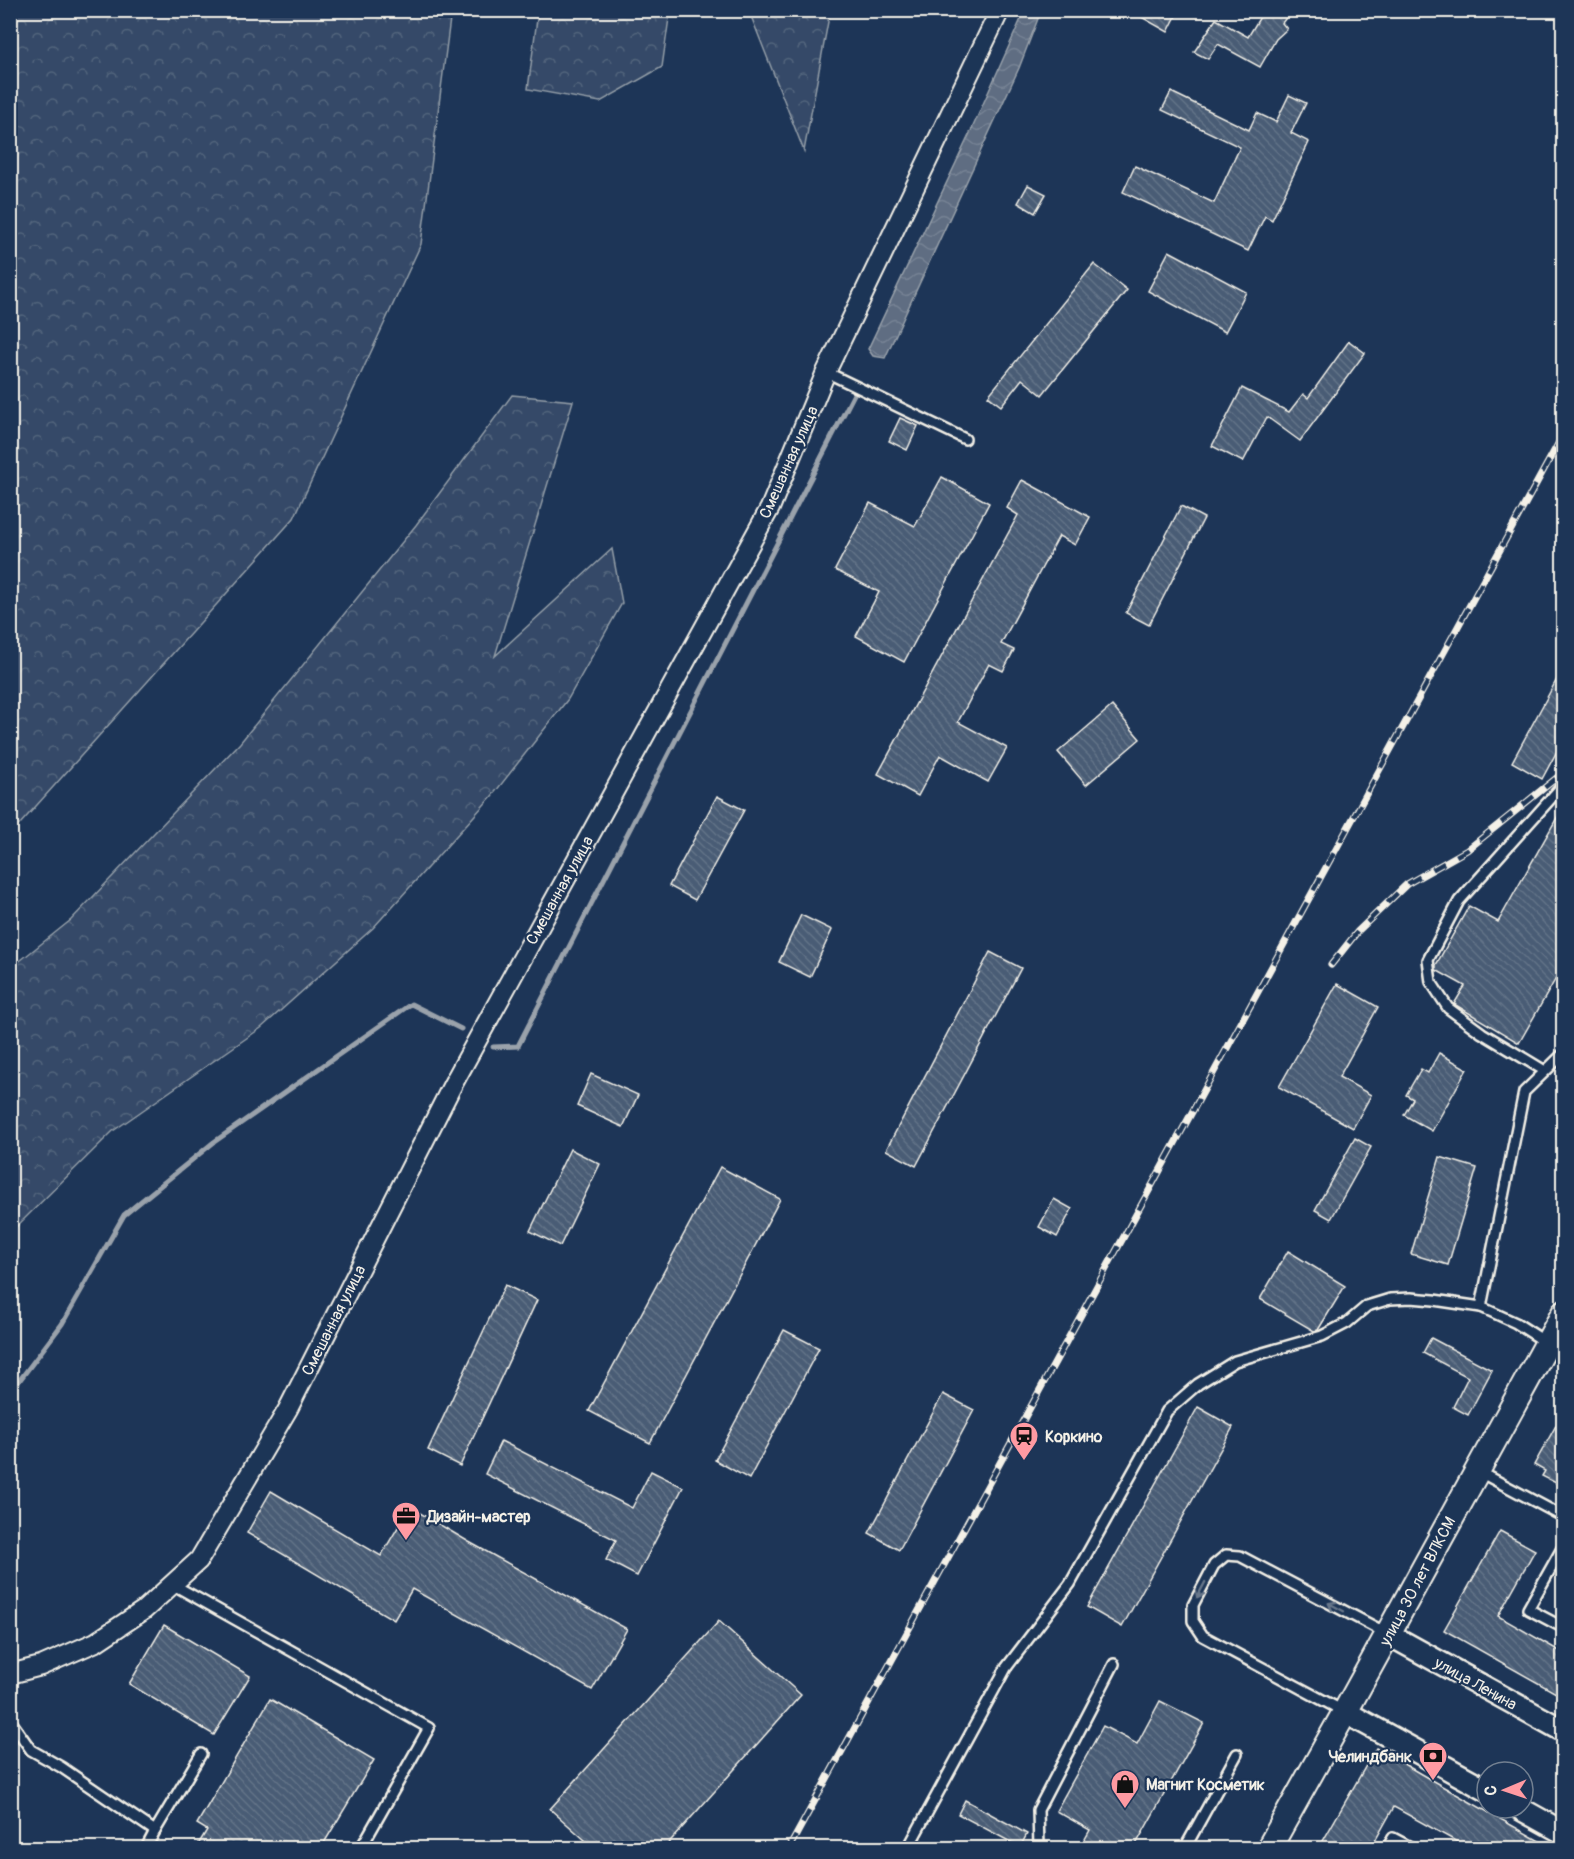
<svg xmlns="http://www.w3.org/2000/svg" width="1574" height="1859" viewBox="0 0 1574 1859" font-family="Pangolin,sans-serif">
<defs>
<pattern id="forest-crowns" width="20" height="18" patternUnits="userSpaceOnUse" patternTransform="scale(1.5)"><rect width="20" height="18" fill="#354a67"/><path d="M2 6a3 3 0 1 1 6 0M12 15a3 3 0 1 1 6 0" fill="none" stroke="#53657d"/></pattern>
<pattern id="water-waves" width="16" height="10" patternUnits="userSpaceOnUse" patternTransform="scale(1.5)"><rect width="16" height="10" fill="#5e6d82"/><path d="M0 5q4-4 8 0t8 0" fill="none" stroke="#768294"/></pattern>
<pattern id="building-back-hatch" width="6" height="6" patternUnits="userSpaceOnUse" patternTransform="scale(1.5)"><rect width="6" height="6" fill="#485b74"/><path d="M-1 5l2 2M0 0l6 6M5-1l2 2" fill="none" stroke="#637388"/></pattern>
</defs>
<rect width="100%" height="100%" fill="#1d3557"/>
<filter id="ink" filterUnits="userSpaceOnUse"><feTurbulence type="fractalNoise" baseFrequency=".0167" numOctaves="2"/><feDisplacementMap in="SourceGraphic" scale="12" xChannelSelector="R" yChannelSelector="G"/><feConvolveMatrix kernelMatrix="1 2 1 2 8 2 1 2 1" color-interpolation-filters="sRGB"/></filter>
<g filter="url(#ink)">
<g fill="url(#forest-crowns)" stroke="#949ea8" stroke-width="1.5">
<path d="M 11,10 L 451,11 L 421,244 L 294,518 L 11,834 Z"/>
<path d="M 538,11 L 670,11 L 662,67 L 600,102 L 528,89 Z"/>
<path d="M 749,11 L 830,11 L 804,151 Z"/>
<path d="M 512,395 L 573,401 L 495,656 L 612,549 L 622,603 L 568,699 L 492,796 L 373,928 L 261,1028 L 113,1131 L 11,1232 L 11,968 L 71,920 L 240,743 L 416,525 Z"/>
</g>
<path fill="url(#water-waves)" stroke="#9aa2ab" stroke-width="1.5" d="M 1025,10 L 1041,11 L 1019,68 L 885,358 L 873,356 L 868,349 L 971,131 Z"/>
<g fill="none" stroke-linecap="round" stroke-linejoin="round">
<g stroke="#9aa2ab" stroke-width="5">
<path d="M 493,1047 L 518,1046 L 854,394"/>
<path d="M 10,1393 L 62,1324 L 124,1215 L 214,1142 L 411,1004 L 461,1029"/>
</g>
</g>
<g fill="url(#building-back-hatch)" stroke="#f4f1e8" stroke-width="1.5">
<path d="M 1129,10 L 1179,10 L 1168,32 Z"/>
<path d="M 1264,10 L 1292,10 L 1282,23 L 1287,29 L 1276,39 L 1260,67 L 1218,44 L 1208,59 L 1194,52 L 1216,19 L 1248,37 Z"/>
<path d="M 1171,92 L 1249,130 L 1257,113 L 1276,122 L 1289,95 L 1306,103 L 1291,133 L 1309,142 L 1272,220 L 1265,216 L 1248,251 L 1123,192 L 1135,166 L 1214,203 L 1240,147 L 1162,110 Z"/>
<path d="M 1028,185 L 1046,194 L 1035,213 L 1018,203 Z"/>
<path d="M 1169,251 L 1246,292 L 1225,332 L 1148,291 Z"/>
<path d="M 1094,264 L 1127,290 L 1042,395 L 1022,379 L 1001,406 L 988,396 Z"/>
<path d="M 1349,341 L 1365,353 L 1300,441 L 1267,417 L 1243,462 L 1212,446 L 1242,388 L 1289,412 L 1303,394 L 1308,398 Z"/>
<path d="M 900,418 L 918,426 L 907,450 L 889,441 Z"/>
<path d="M 942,477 L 989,503 L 904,662 L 856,636 L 879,592 L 835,570 L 870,503 L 915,526 Z"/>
<path d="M 1022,480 L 1090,517 L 1075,545 L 1059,536 L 1001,644 L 1014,650 L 1003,671 L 989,664 L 958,722 L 1007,748 L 988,782 L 940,755 L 918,796 L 878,774 L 1018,515 L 1007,508 Z"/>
<path d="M 1181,506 L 1204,518 L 1149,625 L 1126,613 Z"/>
<path d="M 1563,668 L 1563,740 L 1542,779 L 1512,762 Z"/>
<path d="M 1112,706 L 1140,739 L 1086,785 L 1058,752 Z"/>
<path d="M 717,796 L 744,810 L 695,900 L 669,886 Z"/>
<path d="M 1563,807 L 1563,976 L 1559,973 L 1519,1043 L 1454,1004 L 1465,986 L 1436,970 L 1436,965 L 1469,906 L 1498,922 Z"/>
<path d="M 801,915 L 832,930 L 810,977 L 779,962 Z"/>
<path d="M 990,952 L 1021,968 L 916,1166 L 886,1150 Z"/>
<path d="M 1337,984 L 1378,1007 L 1339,1077 L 1371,1095 L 1353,1128 L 1279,1087 Z"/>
<path d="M 1439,1053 L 1467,1069 L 1432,1131 L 1404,1115 L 1413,1099 L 1406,1095 L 1421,1069 L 1428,1073 Z"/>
<path d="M 591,1074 L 638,1095 L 623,1127 L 577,1106 Z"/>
<path d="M 1355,1138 L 1371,1147 L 1331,1219 L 1315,1210 Z"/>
<path d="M 570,1149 L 600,1164 L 560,1246 L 530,1231 Z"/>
<path d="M 1440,1157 L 1477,1168 L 1448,1265 L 1411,1254 Z"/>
<path d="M 720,1167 L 780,1199 L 650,1443 L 589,1411 Z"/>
<path d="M 1054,1199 L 1072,1209 L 1057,1237 L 1039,1227 Z"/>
<path d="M 1288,1251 L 1345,1286 L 1318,1330 L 1314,1331 L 1260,1299 Z"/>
<path d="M 505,1285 L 537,1300 L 460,1466 L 428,1450 Z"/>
<path d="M 784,1330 L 819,1348 L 749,1479 L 715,1460 Z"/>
<path d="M 1431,1338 L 1492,1370 L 1468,1415 L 1453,1407 L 1468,1377 L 1423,1353 Z"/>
<path d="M 943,1394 L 974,1410 L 899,1550 L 869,1533 Z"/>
<path d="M 1198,1407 L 1233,1427 L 1122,1627 L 1087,1607 Z"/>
<path d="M 1563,1413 L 1563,1480 L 1559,1478 L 1556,1483 L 1542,1476 L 1545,1471 L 1534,1465 Z"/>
<path d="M 501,1441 L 632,1508 L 651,1471 L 683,1487 L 637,1576 L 606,1560 L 616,1540 L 485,1474 Z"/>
<path d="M 271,1491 L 381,1556 L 410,1507 L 469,1542 L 627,1629 L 592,1690 L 412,1589 L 394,1620 L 247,1533 Z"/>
<path d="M 1500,1531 L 1535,1550 L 1498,1616 L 1563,1653 L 1563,1697 L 1444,1630 Z"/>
<path d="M 719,1621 L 801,1695 L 664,1848 L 594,1848 L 550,1809 Z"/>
<path d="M 164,1625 L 250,1676 L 214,1735 L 129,1684 Z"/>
<path d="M 270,1699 L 374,1760 L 321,1848 L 196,1848 L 207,1830 L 197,1824 Z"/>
<path d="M 1160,1701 L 1204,1723 L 1134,1848 L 1080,1848 L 1090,1830 L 1056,1811 L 1103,1726 L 1137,1744 Z"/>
<path d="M 1376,1748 L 1433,1781 L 1552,1848 L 1468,1848 L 1394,1807 L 1371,1848 L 1319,1848 Z"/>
<path d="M 965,1800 L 1027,1834 L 1020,1847 L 958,1814 Z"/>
</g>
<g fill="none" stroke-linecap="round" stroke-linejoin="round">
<g stroke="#f4f1e8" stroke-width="14">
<g id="service">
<path d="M 826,372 L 965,439"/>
<path d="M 1545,1071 L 1482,1033 L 1448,1008 L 1431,982 L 1428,960 L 1459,901 L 1564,784"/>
<path d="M 1481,1307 L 1524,1092 L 1564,1053"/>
<path d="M 1478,1471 L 1564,1517"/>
<path d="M 1564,1545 L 1528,1609 L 1564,1628"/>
<path d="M 172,1584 L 429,1728 L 361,1848"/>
<path d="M 1343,1711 L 1203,1636 L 1193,1621 L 1193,1605 L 1214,1565 L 1226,1555 L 1240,1556 L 1386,1633"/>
<path d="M 10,1720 L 31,1750 L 61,1767 L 155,1831 L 146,1848"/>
<path d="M 155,1831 L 201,1754"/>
<path d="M 908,1848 L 1006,1668 L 1070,1584 L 1167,1411 L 1198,1384 L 1235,1361 L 1322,1336 L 1347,1323 L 1367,1306 L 1390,1299 L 1411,1298 L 1434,1300 L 1481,1307 L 1516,1323 L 1547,1343"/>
<path d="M 1039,1848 L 1038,1810 L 1114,1664"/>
<path d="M 1185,1848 L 1237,1754"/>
<path d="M 1387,1848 L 1393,1838 L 1412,1848"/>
</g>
</g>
<g stroke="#f4f1e8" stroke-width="22">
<path id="minor" d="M 10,1674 L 41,1666 L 96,1642 L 144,1610 L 199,1560 L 288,1409 L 453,1084 L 770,508 L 826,372 L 1000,10"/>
</g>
<g stroke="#f4f1e8" stroke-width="26">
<g id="tertiary">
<path d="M 1388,1634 L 1564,1731"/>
<path d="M 1345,1712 L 1487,1790"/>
<path d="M 1519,1808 L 1564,1833"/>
</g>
</g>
<g stroke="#f4f1e8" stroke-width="28">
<path id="secondary" d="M 1269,1848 L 1345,1712 L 1564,1313"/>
</g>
<use href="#service" stroke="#1d3557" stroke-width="9"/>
<use href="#minor" stroke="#1d3557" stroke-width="18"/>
<use href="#tertiary" stroke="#1d3557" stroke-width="21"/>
<use href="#secondary" stroke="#1d3557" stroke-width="24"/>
<g stroke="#f4f1e8" stroke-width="7">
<g id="rail">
<path d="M 1331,965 L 1358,931 L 1407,884 L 1467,850 L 1564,772"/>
<path d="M 789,1848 L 1564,433"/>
</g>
</g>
<use href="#rail" stroke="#1d3557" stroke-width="4.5" stroke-dasharray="14" stroke-linecap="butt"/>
</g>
<defs><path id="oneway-shaft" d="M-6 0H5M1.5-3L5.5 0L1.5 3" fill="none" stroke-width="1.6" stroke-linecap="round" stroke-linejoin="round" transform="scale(1.5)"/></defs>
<g stroke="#68778a">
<use href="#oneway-shaft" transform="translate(1201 1590) rotate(118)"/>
<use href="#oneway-shaft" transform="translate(1336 1607) rotate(-152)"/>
</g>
</g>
<defs>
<g id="station-pin" transform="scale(1.5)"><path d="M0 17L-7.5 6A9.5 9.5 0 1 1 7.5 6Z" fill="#ff9aa2" stroke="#1d3557"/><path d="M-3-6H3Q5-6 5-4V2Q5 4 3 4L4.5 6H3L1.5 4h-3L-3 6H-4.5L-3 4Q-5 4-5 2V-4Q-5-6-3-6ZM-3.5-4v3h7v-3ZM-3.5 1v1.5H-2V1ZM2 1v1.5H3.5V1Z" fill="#111"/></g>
<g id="office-pin" transform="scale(1.5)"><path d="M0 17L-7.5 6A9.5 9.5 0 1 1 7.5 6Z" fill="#ff9aa2" stroke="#1d3557"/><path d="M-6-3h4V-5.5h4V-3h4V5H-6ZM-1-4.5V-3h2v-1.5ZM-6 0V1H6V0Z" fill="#111"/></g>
<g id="bank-pin" transform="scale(1.5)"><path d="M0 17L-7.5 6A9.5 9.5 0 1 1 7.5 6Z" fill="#ff9aa2" stroke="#1d3557"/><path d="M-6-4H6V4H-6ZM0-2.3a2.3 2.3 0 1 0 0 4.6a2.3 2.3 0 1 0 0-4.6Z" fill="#111"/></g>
<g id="shop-pin" transform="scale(1.5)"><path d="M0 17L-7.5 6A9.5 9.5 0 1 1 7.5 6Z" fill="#ff9aa2" stroke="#1d3557"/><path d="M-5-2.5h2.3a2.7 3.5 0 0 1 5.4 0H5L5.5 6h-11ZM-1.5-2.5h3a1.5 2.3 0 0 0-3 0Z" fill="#111"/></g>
</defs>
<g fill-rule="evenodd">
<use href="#station-pin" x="1024" y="1436"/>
<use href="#office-pin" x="406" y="1516"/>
<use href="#bank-pin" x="1433" y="1756"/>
<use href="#shop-pin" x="1125" y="1784"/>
</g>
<g text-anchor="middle" stroke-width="4.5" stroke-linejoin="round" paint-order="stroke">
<g font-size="16" fill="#f4f1e8" stroke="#1d3557">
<text transform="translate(788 462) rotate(-66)" y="6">Смешанная улица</text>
<text transform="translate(559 890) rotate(-61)" y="6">Смешанная улица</text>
<text transform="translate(333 1320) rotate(-63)" y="6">Смешанная улица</text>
<text transform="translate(1417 1581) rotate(-62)" y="6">улица 30 лет ВЛКСМ</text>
<text transform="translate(1476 1683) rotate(29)" y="6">улица Ленина</text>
</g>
<g font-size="16" font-weight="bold" fill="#f4f1e8" stroke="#1d3557" text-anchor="start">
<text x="1045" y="1442">Коркино</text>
<text x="427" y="1522">Дизайн-мастер</text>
<text x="1412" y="1762" text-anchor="end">Челиндбанк</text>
<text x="1146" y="1790">Магнит Косметик</text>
</g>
</g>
<rect width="1574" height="1859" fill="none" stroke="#1d3557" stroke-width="36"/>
<rect x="18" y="18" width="1538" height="1823" fill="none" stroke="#f4f1e8" stroke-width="2" filter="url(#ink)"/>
<g transform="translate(1505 1790) rotate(268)"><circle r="28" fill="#1d3557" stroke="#738091" stroke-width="1.5"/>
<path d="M0-4.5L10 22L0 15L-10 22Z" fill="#ff9aa2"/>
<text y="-9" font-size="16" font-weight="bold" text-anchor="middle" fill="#f4f1e8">С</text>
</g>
</svg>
